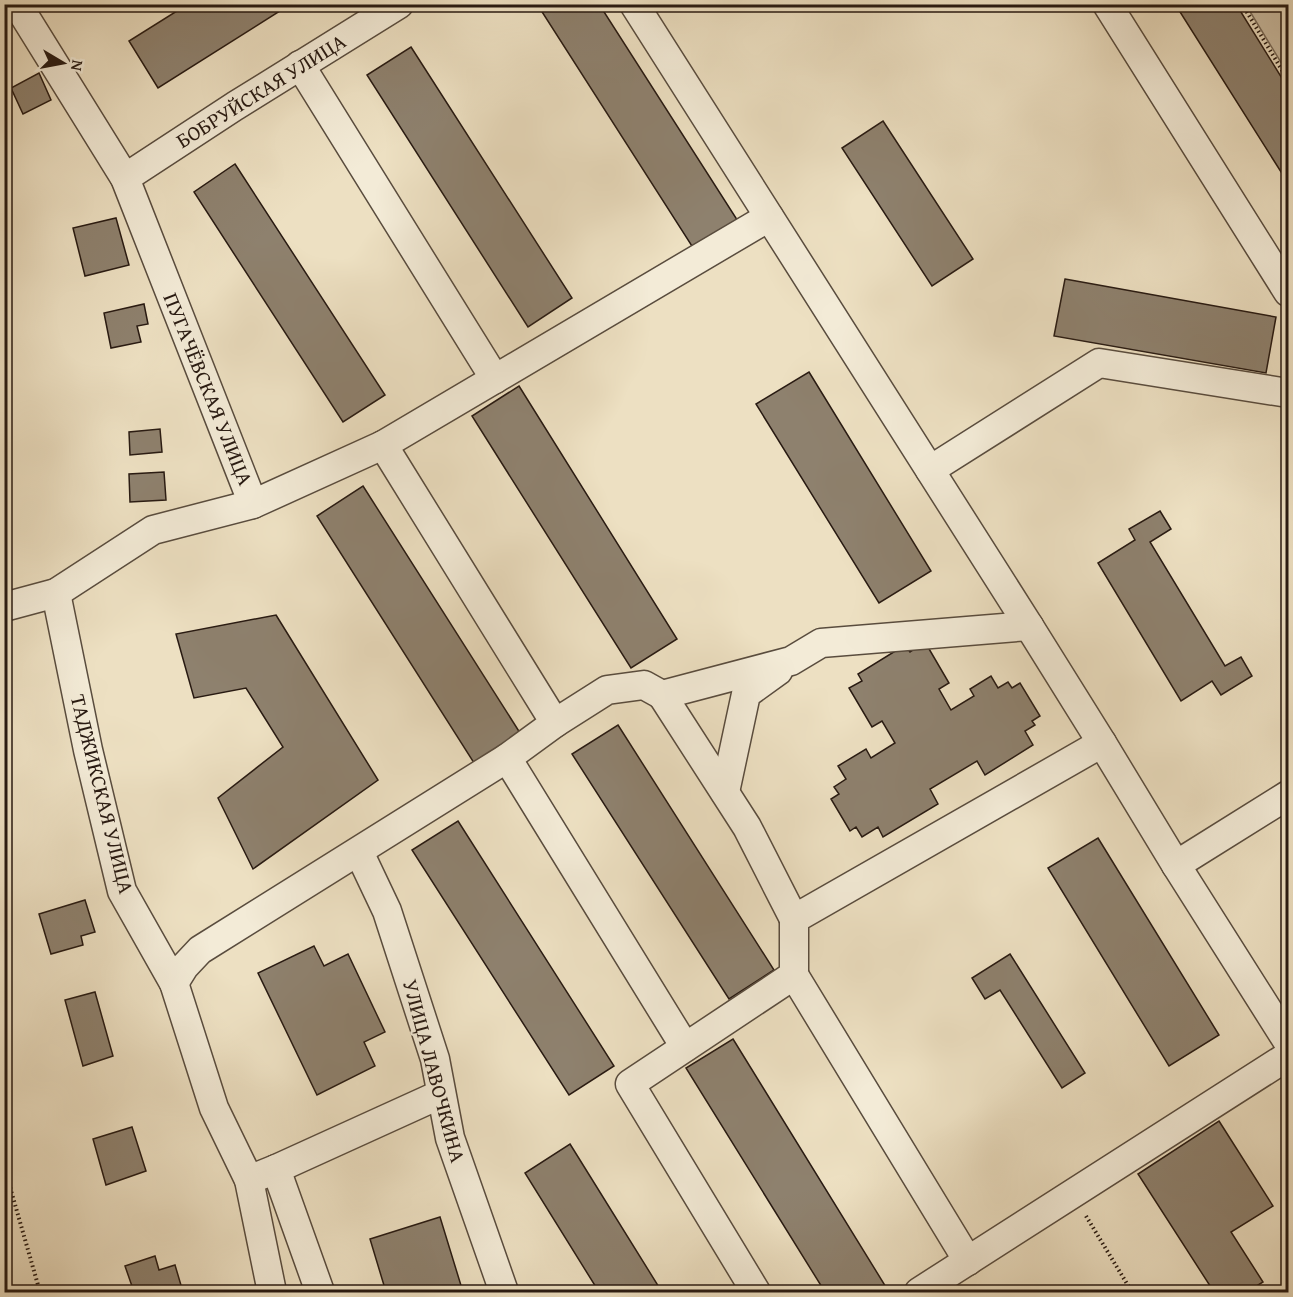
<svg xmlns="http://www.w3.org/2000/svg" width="1293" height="1297" viewBox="0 0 1293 1297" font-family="'Gentium Book Plus',serif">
<rect width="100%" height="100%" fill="#ede0c2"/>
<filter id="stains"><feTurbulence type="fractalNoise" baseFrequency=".00333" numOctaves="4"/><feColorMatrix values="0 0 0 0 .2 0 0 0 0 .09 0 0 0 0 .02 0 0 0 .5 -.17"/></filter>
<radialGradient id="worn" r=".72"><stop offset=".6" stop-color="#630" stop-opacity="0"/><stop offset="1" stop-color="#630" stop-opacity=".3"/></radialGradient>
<path fill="#ccbea4" stroke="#7a6c5b" stroke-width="1.5" d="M 1246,5 L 1288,5 L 1288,74 Z"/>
<g fill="#8e816e" stroke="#281a12" stroke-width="1.5">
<path d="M 188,4 L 291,4 L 158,88 L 129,41 Z"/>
<path d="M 537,4 L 599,4 L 743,229 L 699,257 Z"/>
<path d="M 1175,4 L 1236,4 L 1288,88 L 1288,183 Z"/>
<path d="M 411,47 L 572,298 L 528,327 L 367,75 Z"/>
<path d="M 39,73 L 51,100 L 23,114 L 11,88 Z"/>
<path d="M 883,121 L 973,259 L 932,286 L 842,148 Z"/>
<path d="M 235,164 L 385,395 L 343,422 L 194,192 Z"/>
<path d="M 116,218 L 129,265 L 85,276 L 73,228 Z"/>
<path d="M 1065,279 L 1276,317 L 1266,373 L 1054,336 Z"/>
<path d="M 144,304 L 148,324 L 137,326 L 141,342 L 111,348 L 104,313 Z"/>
<path d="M 809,372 L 931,571 L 879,603 L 756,404 Z"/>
<path d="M 519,386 L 677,639 L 631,668 L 472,416 Z"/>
<path d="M 160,429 L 162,452 L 130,455 L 129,432 Z"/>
<path d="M 164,472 L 166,500 L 130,502 L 129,474 Z"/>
<path d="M 363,486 L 522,736 L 476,766 L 317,516 Z"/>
<path d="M 1160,511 L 1171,529 L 1150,542 L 1225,666 L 1241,657 L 1252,676 L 1221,695 L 1212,681 L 1181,701 L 1098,563 L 1135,540 L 1129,529 Z"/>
<path d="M 276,615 L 378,780 L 253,869 L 218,798 L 283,747 L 246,688 L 194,698 L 176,634 Z"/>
<path d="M 925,642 L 949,683 L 939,689 L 951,710 L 974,696 L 970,689 L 991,676 L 998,688 L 1008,682 L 1012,688 L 1020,683 L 1040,716 L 1032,721 L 1035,725 L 1025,731 L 1033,745 L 985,775 L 977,761 L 930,789 L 938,804 L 883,837 L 878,827 L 862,837 L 856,827 L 850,831 L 831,799 L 839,794 L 834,787 L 846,779 L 838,766 L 866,749 L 871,758 L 895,743 L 882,721 L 872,727 L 849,688 L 862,681 L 858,674 L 905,645 L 910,652 Z"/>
<path d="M 618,725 L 774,970 L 729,999 L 572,754 Z"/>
<path d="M 458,821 L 614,1066 L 569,1095 L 412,850 Z"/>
<path d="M 1098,838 L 1219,1035 L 1169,1066 L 1048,868 Z"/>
<path d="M 85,900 L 95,932 L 81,936 L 83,945 L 51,954 L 39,914 Z"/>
<path d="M 314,946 L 324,966 L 348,954 L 385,1032 L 364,1042 L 375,1066 L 317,1095 L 258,973 Z"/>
<path d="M 1010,954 L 1085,1073 L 1062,1088 L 1000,990 L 985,999 L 972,978 Z"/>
<path d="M 95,992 L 113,1056 L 83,1066 L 65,1000 Z"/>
<path d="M 733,1039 L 889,1292 L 825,1292 L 686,1068 Z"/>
<path d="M 1219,1121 L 1273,1206 L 1231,1232 L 1263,1282 L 1247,1292 L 1214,1292 L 1138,1174 Z"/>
<path d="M 132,1127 L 146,1171 L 106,1185 L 93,1139 Z"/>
<path d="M 570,1144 L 662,1292 L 599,1292 L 525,1173 Z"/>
<path d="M 440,1217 L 463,1292 L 386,1292 L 370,1239 Z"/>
<path d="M 155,1256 L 159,1270 L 175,1265 L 183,1292 L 134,1292 L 125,1266 Z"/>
</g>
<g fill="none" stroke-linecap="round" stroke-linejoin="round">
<g stroke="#594c3e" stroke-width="31">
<g id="minor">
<path d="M 634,4 L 1029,626 L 1102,743 L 1176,865 L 1288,1042"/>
<path d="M 1107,4 L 1288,292"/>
<path d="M 300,65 L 495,379"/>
<path d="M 125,178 L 235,106 L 399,4"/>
<path d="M 383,445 L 555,723 L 507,758"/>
<path d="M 930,470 L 1099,363 L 1288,393"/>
<path d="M 253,504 L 383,445 L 769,217"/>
<path d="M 56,593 L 88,750 L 122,891 L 174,983 L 214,1108 L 249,1180 L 272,1292"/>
<path d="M 4,607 L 56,593 L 153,530 L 253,504 L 125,178 L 17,4"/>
<path d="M 555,723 L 607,690 L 644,685 L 662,695"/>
<path d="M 725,792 L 746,694 L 778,671"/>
<path d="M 359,852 L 387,911 L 435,1059 L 450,1138 L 504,1292"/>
<path d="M 1176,865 L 1288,795"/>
<path d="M 794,919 L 747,827 L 662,695 L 791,661 L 821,643 L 1029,626"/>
<path d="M 794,975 L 968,1261"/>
<path d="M 174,983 L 184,967 L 200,950 L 507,758 L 685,1047"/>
<path d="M 276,1169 L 320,1292"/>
<path d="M 249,1180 L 276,1169 L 441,1094"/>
<path d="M 756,1292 L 630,1084 L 794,975 L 794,919 L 1102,743"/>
<path d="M 919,1292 L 1288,1056"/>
</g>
</g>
<g stroke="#281a12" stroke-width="4" stroke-dasharray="1.5 3" stroke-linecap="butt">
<path d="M 1242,4 L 1288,80"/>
<path d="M 4,1166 L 40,1292"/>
<path d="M 1086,1216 L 1132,1292"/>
</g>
<use href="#minor" stroke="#f3ebd7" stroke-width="28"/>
</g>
<g text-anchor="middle" stroke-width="4.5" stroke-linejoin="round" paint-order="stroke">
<g font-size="21" fill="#281a12" stroke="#f3ebd7">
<text transform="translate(261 91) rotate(-32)" y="7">БОБРУЙСКАЯ УЛИЦА</text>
<text transform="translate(208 389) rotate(68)" y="7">ПУГАЧЁВСКАЯ УЛИЦА</text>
<text transform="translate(102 794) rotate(76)" y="7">ТАДЖИКСКАЯ УЛИЦА</text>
<text transform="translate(434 1071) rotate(75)" y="7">УЛИЦА ЛАВОЧКИНА</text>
</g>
</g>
<rect width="1293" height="1297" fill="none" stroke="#ede0c2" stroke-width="24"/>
<rect x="6" y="6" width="1281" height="1285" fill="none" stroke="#281a12" stroke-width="3"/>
<rect x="12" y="12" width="1269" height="1273" fill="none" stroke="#281a12" stroke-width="1.5"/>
<g transform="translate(63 63) rotate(100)" stroke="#f3ebd7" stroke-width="4.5" paint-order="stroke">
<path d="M0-4.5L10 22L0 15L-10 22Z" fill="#281a12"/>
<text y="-9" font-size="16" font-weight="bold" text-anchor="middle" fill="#281a12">N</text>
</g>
<rect width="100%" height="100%" filter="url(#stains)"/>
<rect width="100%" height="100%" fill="url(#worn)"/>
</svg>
